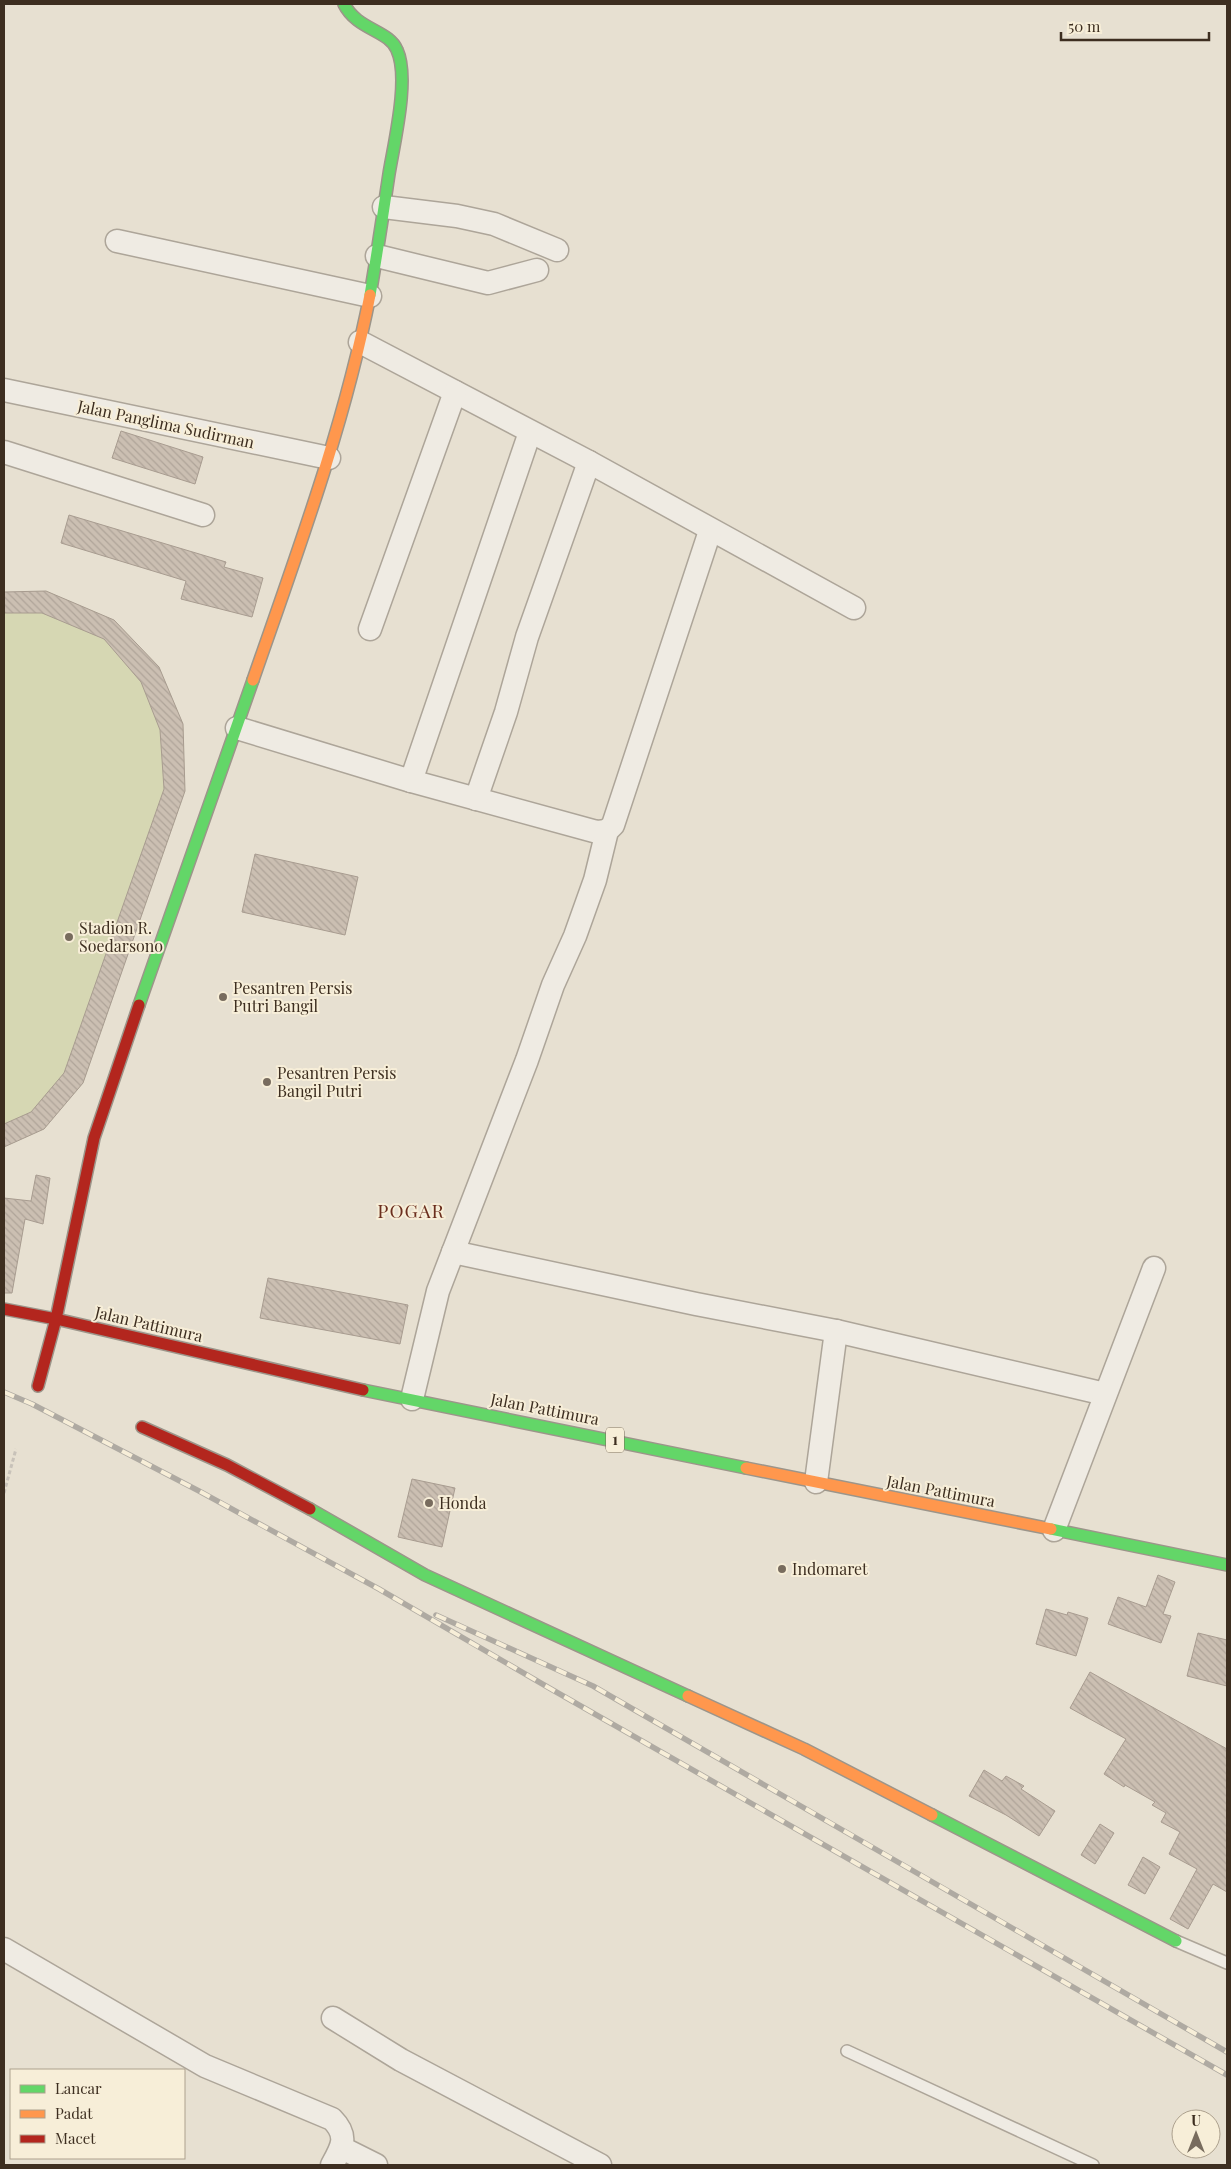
<svg xmlns="http://www.w3.org/2000/svg" width="1231" height="2169" viewBox="0 0 1231 2169" font-family="'Playfair Display',serif">
<defs>
<pattern id="building-back-hatch" width="6" height="6" patternUnits="userSpaceOnUse" patternTransform="scale(1.25)"><rect width="6" height="6" fill="#cbbfb2"/><path d="M-1 5l2 2M0 0l6 6M5-1l2 2" fill="none" stroke="#afa499"/></pattern>
</defs>
<rect width="100%" height="100%" fill="#e7e0d1"/>
<path fill="#d6d7b3" d="M 46,591 L 114,620 L 159,667 L 183,724 L 185,791 L 83,1083 L 44,1129 L 4,1147 L 4,593 Z"/>
<g fill="url(#building-back-hatch)" stroke="#a89c90">
<path d="M 121,431 L 203,457 L 195,484 L 112,458 Z"/>
<path d="M 69,515 L 226,562 L 224,567 L 263,578 L 252,617 L 181,599 L 186,581 L 61,543 Z"/>
<path d="M 46,591 L 114,620 L 159,667 L 183,724 L 185,791 L 83,1083 L 44,1129 L 4,1147 L 4,1124 L 31,1112 L 64,1073 L 164,789 L 160,730 L 141,682 L 104,639 L 42,613 L 4,613 L 4,592 Z"/>
<path d="M 255,854 L 358,877 L 345,935 L 242,912 Z"/>
<path d="M 36,1175 L 50,1178 L 43,1224 L 25,1219 L 12,1293 L 4,1293 L 4,1198 L 31,1201 Z"/>
<path d="M 268,1278 L 408,1305 L 400,1344 L 260,1318 Z"/>
<path d="M 412,1479 L 455,1488 L 442,1547 L 398,1537 Z"/>
<path d="M 1158,1575 L 1175,1582 L 1163,1614 L 1171,1616 L 1161,1643 L 1108,1624 L 1118,1597 L 1146,1607 Z"/>
<path d="M 1046,1609 L 1067,1615 L 1068,1612 L 1088,1618 L 1076,1656 L 1036,1644 Z"/>
<path d="M 1198,1633 L 1227,1640 L 1227,1686 L 1187,1676 Z"/>
<path d="M 1090,1672 L 1227,1749 L 1227,1892 L 1213,1884 L 1188,1929 L 1170,1919 L 1197,1869 L 1169,1854 L 1180,1832 L 1161,1822 L 1166,1813 L 1152,1805 L 1155,1802 L 1125,1785 L 1124,1787 L 1104,1774 L 1126,1739 L 1070,1708 Z"/>
<path d="M 984,1770 L 1002,1781 L 1006,1776 L 1024,1786 L 1021,1789 L 1055,1811 L 1039,1836 L 1006,1815 L 969,1796 Z"/>
<path d="M 1100,1824 L 1114,1833 L 1095,1864 L 1081,1855 Z"/>
<path d="M 1143,1857 L 1160,1867 L 1145,1894 L 1128,1885 Z"/>
</g>
<g fill="none" stroke-linecap="round" stroke-linejoin="round">
<g stroke="#ada599" stroke-width="14">
<g id="lane">
<path d="M 1176,1941 L 1227,1963"/>
<path d="M 847,2051 L 1093,2165"/>
</g>
</g>
<g stroke="#ada599" stroke-width="25">
<g id="street">
<path d="M 384,207 L 457,216 L 494,224 L 557,250"/>
<path d="M 117,241 L 370,296"/>
<path d="M 377,256 L 488,283 L 537,270"/>
<path d="M 360,342 L 589,462 L 854,608"/>
<path d="M 4,390 L 329,458"/>
<path d="M 4,452 L 203,515"/>
<path d="M 370,629 L 455,392"/>
<path d="M 237,728 L 411,781 L 597,832 L 607,831"/>
<path d="M 411,781 L 530,432"/>
<path d="M 476,799 L 506,712 L 527,637 L 589,462"/>
<path d="M 453,1252 L 696,1304 L 836,1331 L 1105,1394"/>
<path d="M 412,1399 L 438,1291 L 527,1060 L 553,985 L 575,936 L 595,880 L 607,831 L 613,825 L 710,531"/>
<path d="M 816,1482 L 836,1331"/>
<path d="M 1054,1530 L 1154,1268"/>
<path d="M 4,1949 L 205,2066 L 332,2119 C 349,2136 342,2147 332,2165"/>
<path d="M 333,2018 L 401,2060 L 600,2165"/>
<path d="M 342,2148 L 376,2165"/>
</g>
</g>
<g stroke="#9c958a" stroke-width="14">
<g id="fast">
<path d="M 344,4 C 357,30 389,30 397,50 C 410,78 394,143 389,174 C 383,214 377,255 370,295"/>
<path d="M 139,1005 L 253,680"/>
<path d="M 363,1390 L 746,1468"/>
<path d="M 310,1509 L 425,1575 L 688,1696"/>
<path d="M 1051,1529 L 1227,1565"/>
<path d="M 932,1815 L 1176,1941"/>
</g>
</g>
<g stroke="#9c958a" stroke-width="14">
<g id="slow">
<path d="M 253,680 C 297,553 344,427 370,295"/>
<path d="M 746,1468 L 1051,1529"/>
<path d="M 688,1696 L 804,1749 L 932,1815"/>
</g>
</g>
<g stroke="#9c958a" stroke-width="14">
<g id="jam">
<path d="M 4,1309 L 56,1319 L 363,1390"/>
<path d="M 38,1386 L 56,1319 L 94,1138 L 139,1005"/>
<path d="M 142,1427 L 227,1465 L 310,1509"/>
</g>
</g>
<path stroke="#c8c2b9" stroke-width="3" stroke-dasharray="4 2.5" stroke-linecap="butt" d="M 4,1493 L 16,1449"/>
<use href="#lane" stroke="#efebe3" stroke-width="11"/>
<use href="#street" stroke="#efebe3" stroke-width="22"/>
<use href="#fast" stroke="#63d668" stroke-width="11"/>
<use href="#slow" stroke="#ff974d" stroke-width="11"/>
<use href="#jam" stroke="#b3261e" stroke-width="11"/>
<g stroke="#afaaa2" stroke-width="5.5">
<g id="rail">
<path d="M 4,1392 L 32,1404 L 199,1491 L 379,1589 L 551,1689 L 1227,2075"/>
<path d="M 436,1615 L 593,1686 L 1227,2052"/>
</g>
</g>
<use href="#rail" stroke="#f7eed8" stroke-width="4" stroke-dasharray="11" stroke-linecap="butt"/>
</g>
<g fill="#786c5e" stroke="#f7eed8" stroke-width="2">
<circle cx="69" cy="937" r="5"/>
<circle cx="223" cy="997" r="5"/>
<circle cx="267" cy="1082" r="5"/>
<circle cx="429" cy="1503" r="5"/>
<circle cx="782" cy="1569" r="5"/>
</g>
<g text-anchor="middle" stroke-width="4" stroke-linejoin="round" paint-order="stroke">
<rect fill="#f7eed8" stroke="#756857" stroke-width="1" x="606" y="1427.5" width="18" height="25" rx="4"/>
<g font-size="15" font-weight="bold" fill="#3d2e20">
<text x="615" y="1445">1</text>
</g>
<g font-size="16" fill="#3d2e20" stroke="#f7eed8">
<text transform="translate(166 424) rotate(12)" y="6">Jalan Panglima Sudirman</text>
<text transform="translate(149 1324) rotate(13)" y="6">Jalan Pattimura</text>
<text transform="translate(545 1409) rotate(11)" y="6">Jalan Pattimura</text>
<text transform="translate(941 1491) rotate(11)" y="6">Jalan Pattimura</text>
</g>
<g font-size="16" fill="#3d2e20" stroke="#f7eed8" text-anchor="start">
<text x="79" y="934">Stadion R.<tspan x="79" dy="18">Soedarsono</tspan></text>
<text x="233" y="994">Pesantren Persis<tspan x="233" dy="18">Putri Bangil</tspan></text>
<text x="277" y="1079">Pesantren Persis<tspan x="277" dy="18">Bangil Putri</tspan></text>
<text x="439" y="1509">Honda</text>
<text x="792" y="1575">Indomaret</text>
</g>
<g font-size="19" letter-spacing="1" fill="#6b2e1e" stroke="#f7eed8">
<text x="411" y="1218">POGAR</text>
</g>
</g>
<rect width="1231" height="2169" fill="none" stroke="#3d2e20" stroke-width="10"/>
<rect x="10" y="2069" width="175" height="90" fill="#f7eed8" stroke="#ada18e"/>
<rect x="20" y="2085" width="25" height="8" fill="#63d668" stroke="#ada18e"/>
<text x="55" y="2094" font-size="15" fill="#3d2e20">Lancar</text>
<rect x="20" y="2110" width="25" height="8" fill="#ff974d" stroke="#ada18e"/>
<text x="55" y="2119" font-size="15" fill="#3d2e20">Padat</text>
<rect x="20" y="2135" width="25" height="8" fill="#b3261e" stroke="#ada18e"/>
<text x="55" y="2144" font-size="15" fill="#3d2e20">Macet</text>
<g transform="translate(1196 2134)"><circle r="24" fill="#f7eed8" stroke="#ada18e"/>
<path d="M0-4L9 19L0 12L-9 19Z" fill="#786c5e"/>
<text y="-8" font-size="14" font-weight="bold" text-anchor="middle" fill="#3d2e20">U</text>
</g>
<path d="M1061 32v8h148v-8" fill="none" stroke="#3d2e20" stroke-width="2.5"/>
<text x="1068" y="32" font-size="15" fill="#3d2e20" stroke="#f7eed8" stroke-width="4" paint-order="stroke">50 m</text>
</svg>
